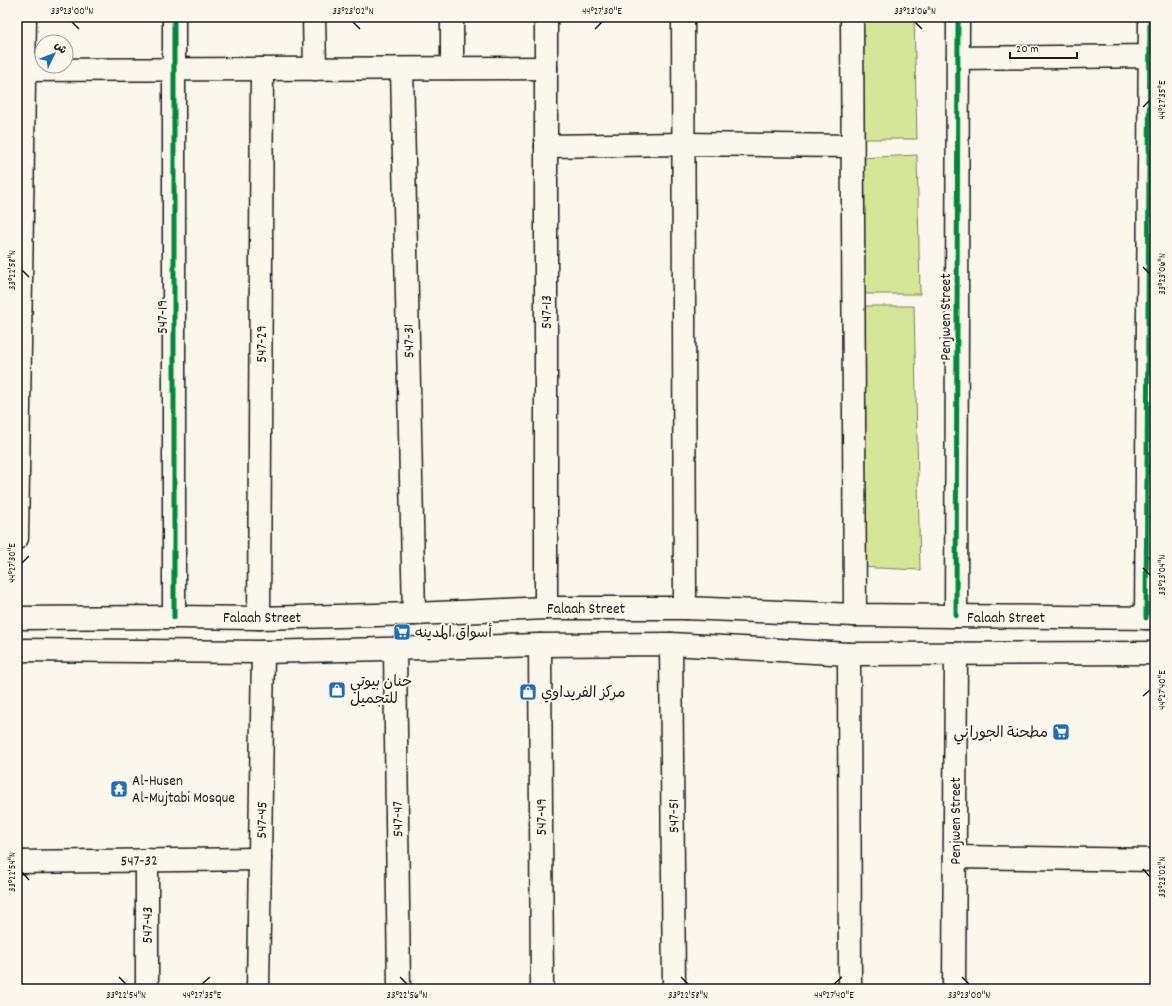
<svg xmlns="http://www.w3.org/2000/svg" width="1172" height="1006" viewBox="0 0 1172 1006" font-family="Dekko,'Playpen Sans Arabic',sans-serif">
<rect width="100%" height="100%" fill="#fbf7ec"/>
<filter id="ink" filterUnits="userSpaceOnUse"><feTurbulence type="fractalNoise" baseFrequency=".025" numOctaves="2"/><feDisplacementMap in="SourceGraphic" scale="8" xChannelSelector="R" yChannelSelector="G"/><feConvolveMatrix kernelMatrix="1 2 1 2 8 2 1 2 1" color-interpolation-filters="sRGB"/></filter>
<g filter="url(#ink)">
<g fill="#d6e699" stroke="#79815a">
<path d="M 859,17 L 914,17 L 917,139 L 861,139 Z"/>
<path d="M 917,155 L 920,294 L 859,294 L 859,158 Z"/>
<path d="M 860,306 L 914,306 L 920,570 L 857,567 Z"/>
</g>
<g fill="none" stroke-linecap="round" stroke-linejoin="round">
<g stroke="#1c1c1c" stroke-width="25">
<g id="street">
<path d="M 174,17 L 174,617"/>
<path d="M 314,17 L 315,69"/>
<path d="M 452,17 L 452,68"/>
<path d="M 683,17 L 685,608"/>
<path d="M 958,58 L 1155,56"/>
<path d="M 402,69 L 414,614"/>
<path d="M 17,70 L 546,68"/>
<path d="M 546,146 L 683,144 L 852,146"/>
<path d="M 17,538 L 25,17"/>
<path d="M 546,608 L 546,17"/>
<path d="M 259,618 L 262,69"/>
<path d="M 1146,618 L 1150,17"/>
<path d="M 671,644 L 674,989"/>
<path d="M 540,645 L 542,989"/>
<path d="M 395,649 L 399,989"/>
<path d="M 955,857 L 1155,860"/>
<path d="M 147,860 L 147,989"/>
<path d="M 17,862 L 260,859"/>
<path d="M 258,989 L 263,652"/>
</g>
</g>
<g stroke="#1c1c1c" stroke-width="25">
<g id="secondary">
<path d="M 852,17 L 855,615"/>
<path d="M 956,616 L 958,17"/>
<path d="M 17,618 L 174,617 L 259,618 L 414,614 L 546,608 L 685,608 L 855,615 L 1155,618"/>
<path d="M 17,650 L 263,652 L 540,645 L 671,644 L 849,654 L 1155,653"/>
<path d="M 849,654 L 850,989"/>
<path d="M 954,989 L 956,654"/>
</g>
</g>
<use href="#street" stroke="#fbf7ec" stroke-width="22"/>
<use href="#secondary" stroke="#fbf7ec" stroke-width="22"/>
<g stroke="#fbf7ec" stroke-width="8">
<g id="cycleway">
<path d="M 174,17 L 174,617"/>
<path d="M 956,616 L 958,17"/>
<path d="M 1146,618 L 1150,17"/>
</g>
</g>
<use href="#cycleway" stroke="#00873e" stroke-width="5"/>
</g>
</g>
<path fill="none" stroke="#1c1c1c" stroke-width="1.5" d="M 72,22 L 79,29M 353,22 L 360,29M 915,22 L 922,29M 595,29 L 602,22M 1143,107 L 1150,100M 1143,267 L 1150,274M 22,270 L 29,277M 22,563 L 29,556M 1143,568 L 1150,575M 1143,696 L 1150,690M 1143,869 L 1150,877M 22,872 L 29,880M 119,977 L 126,984M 400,977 L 407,984M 681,977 L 688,984M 962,977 L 969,984M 202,984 L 210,977M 834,984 L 842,977"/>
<defs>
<g id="supermarket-square" transform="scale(0.9)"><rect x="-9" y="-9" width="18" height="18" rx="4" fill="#1f6fb2" stroke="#fbf7ec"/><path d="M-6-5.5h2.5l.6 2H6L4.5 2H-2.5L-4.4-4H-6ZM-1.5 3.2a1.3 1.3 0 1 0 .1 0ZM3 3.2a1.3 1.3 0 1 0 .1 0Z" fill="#fff"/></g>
<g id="shop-square" transform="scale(0.9)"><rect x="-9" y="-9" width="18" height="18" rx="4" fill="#1f6fb2" stroke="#fbf7ec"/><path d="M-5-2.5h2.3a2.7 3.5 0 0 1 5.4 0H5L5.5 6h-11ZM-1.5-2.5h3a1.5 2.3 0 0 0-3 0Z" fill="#fff"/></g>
<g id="temple-square" transform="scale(0.9)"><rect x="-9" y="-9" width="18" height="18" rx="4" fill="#1f6fb2" stroke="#fbf7ec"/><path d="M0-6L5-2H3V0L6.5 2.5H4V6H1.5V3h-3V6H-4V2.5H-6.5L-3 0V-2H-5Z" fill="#fff"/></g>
</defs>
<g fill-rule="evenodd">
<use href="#supermarket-square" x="402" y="632"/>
<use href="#shop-square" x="337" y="690"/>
<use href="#shop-square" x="528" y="692"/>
<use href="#supermarket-square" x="1061" y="732"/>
<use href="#temple-square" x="119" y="789"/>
</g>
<g text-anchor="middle" stroke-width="4" stroke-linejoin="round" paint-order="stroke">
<g font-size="15" fill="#1c1c1c" stroke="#fbf7ec">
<text transform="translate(546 312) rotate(-90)" y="5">547-13</text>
<text transform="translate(162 317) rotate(-90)" y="5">547-19</text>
<text transform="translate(945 317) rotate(-90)" y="5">Penjwen Street</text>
<text transform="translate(408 341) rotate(-91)" y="5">547-31</text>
<text transform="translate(261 344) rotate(-90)" y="5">547-29</text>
<text x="586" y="613">Falaah Street</text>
<text x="262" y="622">Falaah Street</text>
<text x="1006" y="622">Falaah Street</text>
<text transform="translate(673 816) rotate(-91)" y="5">547-51</text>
<text transform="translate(541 817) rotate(-90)" y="5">547-49</text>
<text transform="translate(397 819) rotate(-91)" y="5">547-47</text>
<text transform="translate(261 820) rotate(-89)" y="5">547-45</text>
<text transform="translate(955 821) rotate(-90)" y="5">Penjwen Street</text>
<text transform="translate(139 860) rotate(-1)" y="5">547-32</text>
<text transform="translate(147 925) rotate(-90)" y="5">547-43</text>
</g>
<g font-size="15" fill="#1c1c1c" stroke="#fbf7ec" text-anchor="start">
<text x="415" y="637">أسواق المدينه</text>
<text x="350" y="686">حنان بيوتي<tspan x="350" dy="17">للتجميل</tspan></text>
<text x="541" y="697">مركز الفريداوي</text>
<text x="1048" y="737" text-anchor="end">مطحنة الجوراني</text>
<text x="132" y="785">Al-Husen<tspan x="132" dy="17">Al-Mujtabi Mosque</tspan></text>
</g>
</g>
<rect width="1172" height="1006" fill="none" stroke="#fbf7ec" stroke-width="44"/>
<g transform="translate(54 54) rotate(47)"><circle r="19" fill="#fbf7ec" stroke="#a29f99"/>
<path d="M0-3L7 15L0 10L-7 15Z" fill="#1f6fb2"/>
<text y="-6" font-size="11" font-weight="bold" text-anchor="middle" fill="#1c1c1c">ش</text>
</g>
<path d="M1010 52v6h67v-6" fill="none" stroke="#1c1c1c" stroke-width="2"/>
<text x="1016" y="52" font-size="12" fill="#1c1c1c" stroke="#fbf7ec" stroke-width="3" paint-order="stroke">20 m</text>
<rect x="22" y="22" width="1128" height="962" fill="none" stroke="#1c1c1c" stroke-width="1.5"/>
<g font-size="10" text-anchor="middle" fill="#1c1c1c">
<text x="72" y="14">33°23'00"N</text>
<text x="353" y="14">33°23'02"N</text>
<text x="602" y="14">44°27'30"E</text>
<text x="915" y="14">33°23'06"N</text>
<text transform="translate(1161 100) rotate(-90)" y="4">44°27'35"E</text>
<text transform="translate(11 270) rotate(-90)" y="4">33°22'58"N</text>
<text transform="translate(1161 274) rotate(-90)" y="4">33°23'06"N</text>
<text transform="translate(11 563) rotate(-90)" y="4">44°27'30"E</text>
<text transform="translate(1161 575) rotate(-90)" y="4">33°23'04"N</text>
<text transform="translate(1161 690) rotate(-90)" y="4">44°27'40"E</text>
<text transform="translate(11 872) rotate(-90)" y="4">33°22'54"N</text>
<text transform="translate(1161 877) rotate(-90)" y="4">33°23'02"N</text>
<text x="126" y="998">33°22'54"N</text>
<text x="202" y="998">44°27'35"E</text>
<text x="407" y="998">33°22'56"N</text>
<text x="688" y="998">33°22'58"N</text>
<text x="834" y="998">44°27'40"E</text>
<text x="969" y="998">33°23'00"N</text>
</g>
</svg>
